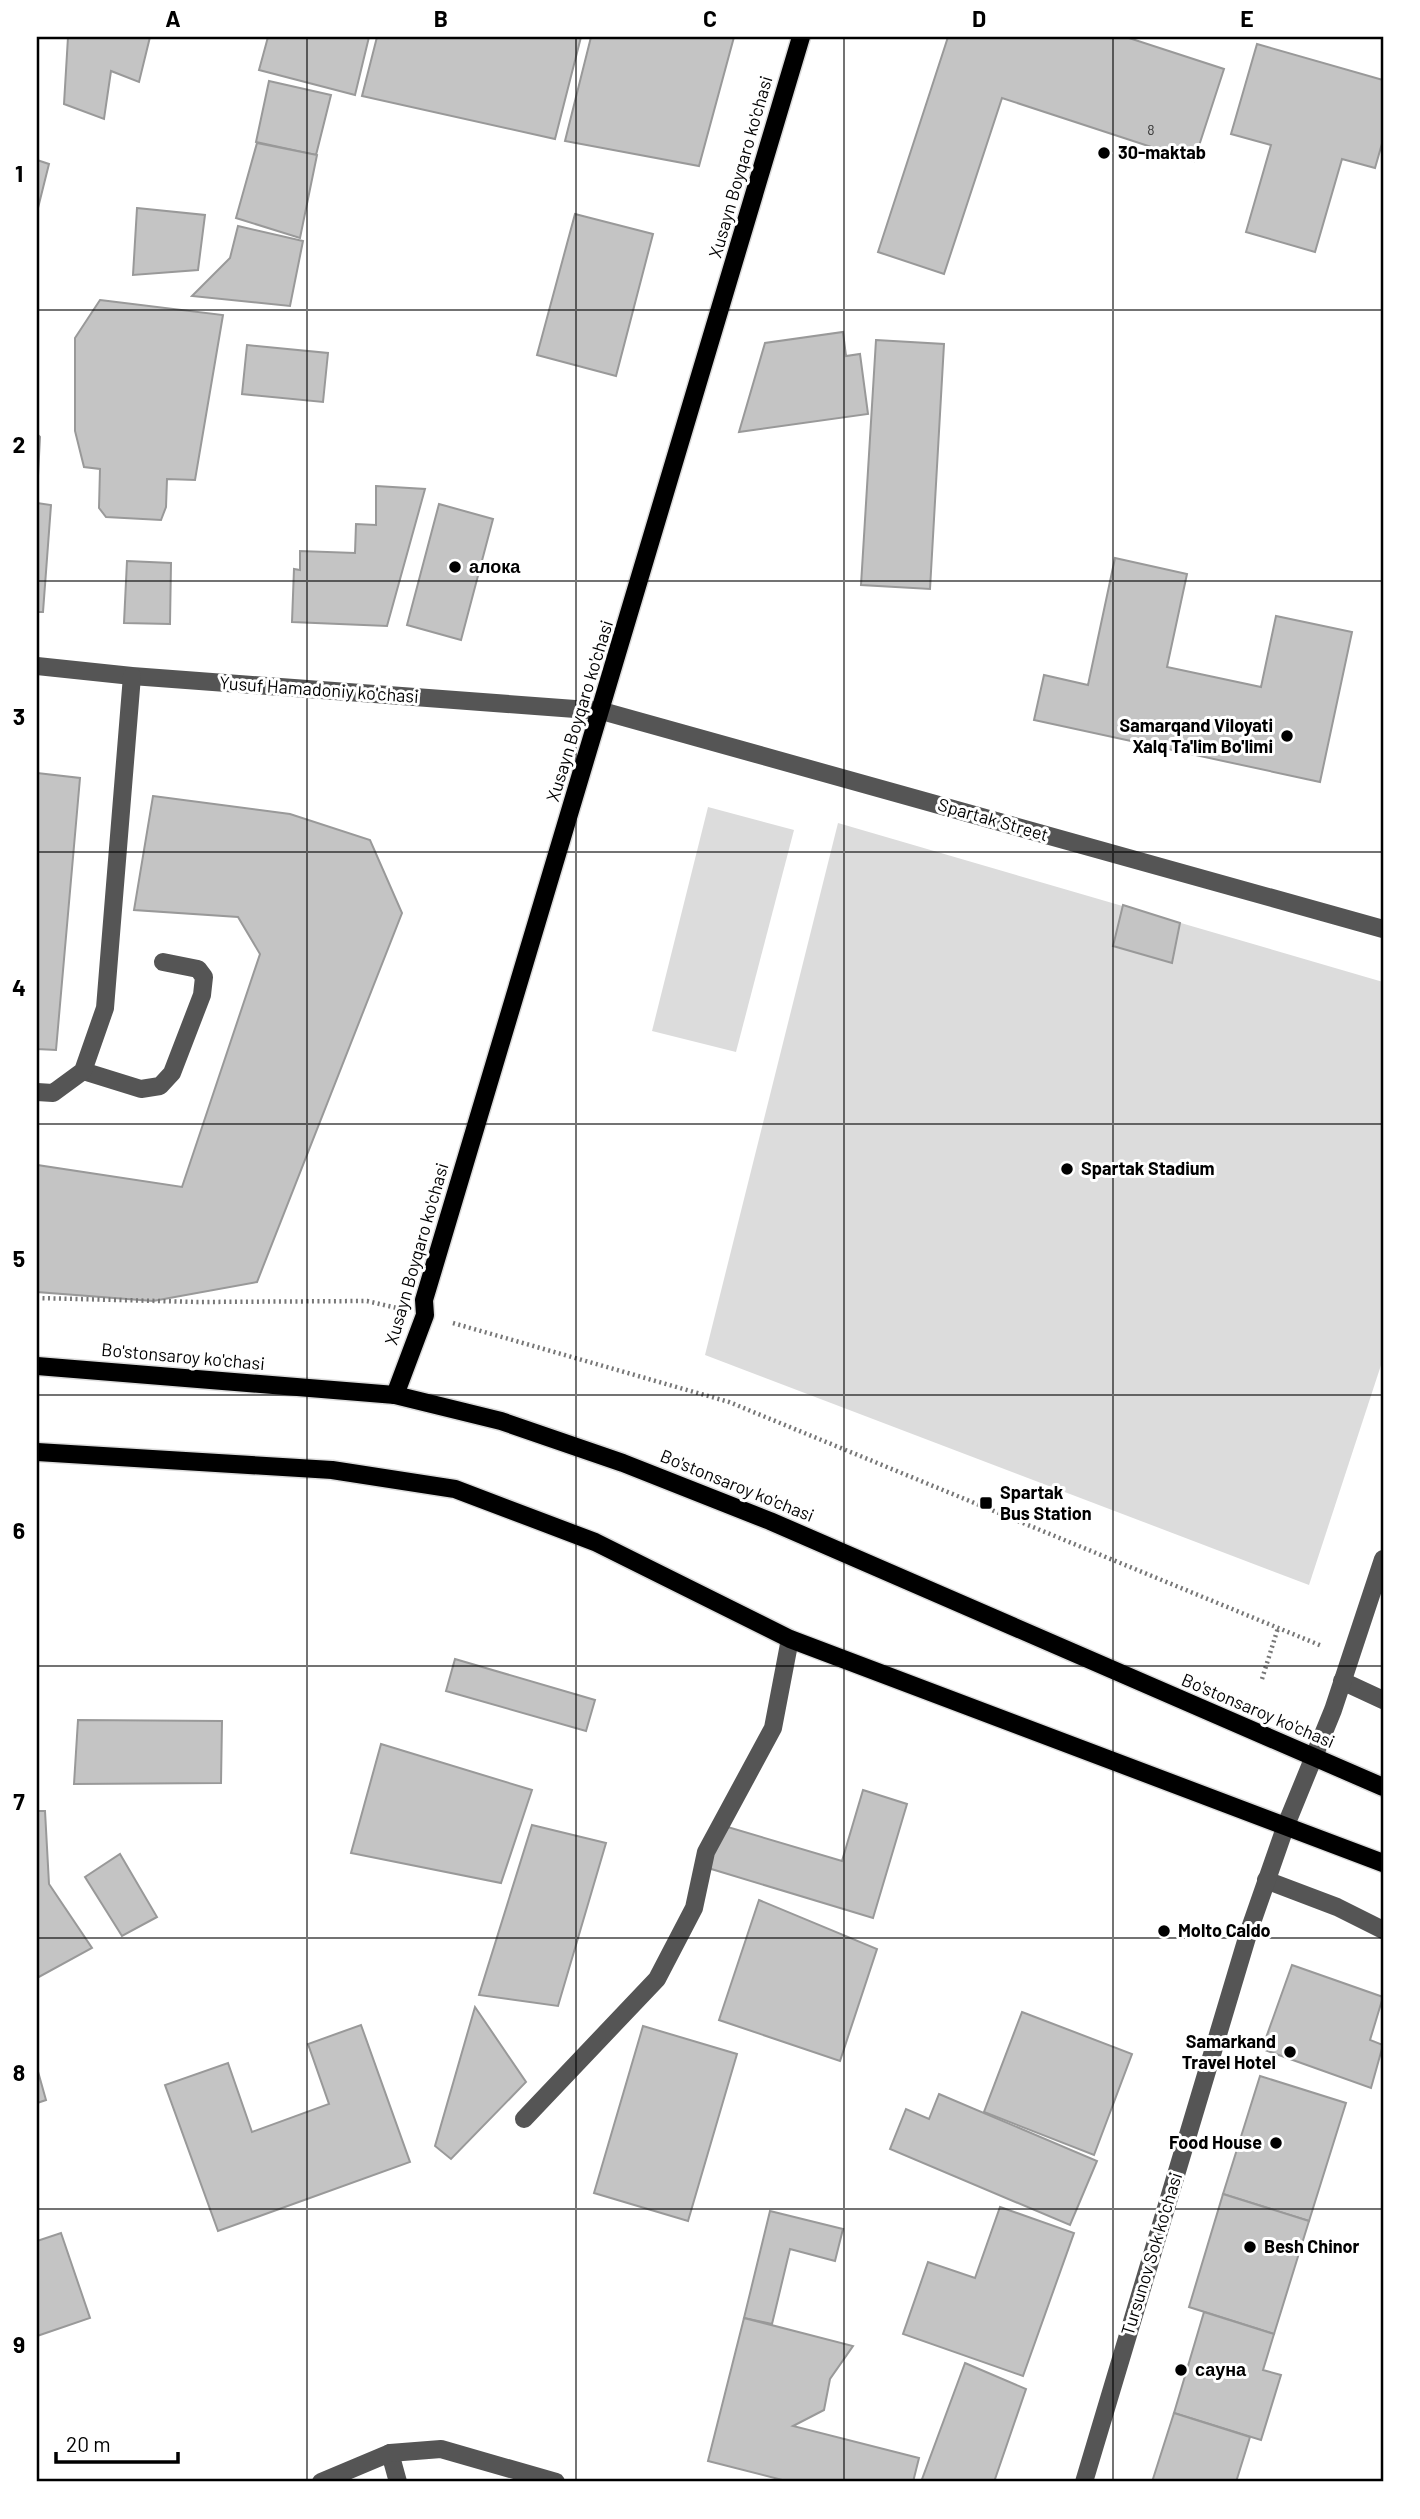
<svg xmlns="http://www.w3.org/2000/svg" width="1420" height="2519" viewBox="0 0 1420 2519" font-family="Barlow,sans-serif">
<rect width="100%" height="100%" fill="#fff"/>
<g fill="#dcdcdc">
<path d="M 708,807 L 794,830 L 736,1052 L 652,1031 Z"/>
<path d="M 838,823 L 1383,982 L 1383,1359 L 1309,1585 L 705,1355 Z"/>
</g>
<g fill="#c4c4c4" stroke="#999" stroke-width="2">
<path d="M 68,37 L 150,37 L 139,82 L 111,71 L 104,119 L 64,104 Z"/>
<path d="M 268,37 L 369,37 L 355,95 L 259,70 Z"/>
<path d="M 377,37 L 581,37 L 555,139 L 362,96 Z"/>
<path d="M 591,37 L 734,37 L 699,166 L 565,141 Z"/>
<path d="M 948,37 L 1126,37 L 1224,69 L 1194,161 L 1002,98 L 944,274 L 878,252 Z"/>
<path d="M 1257,44 L 1383,80 L 1383,140 L 1375,168 L 1342,159 L 1315,252 L 1246,232 L 1271,145 L 1231,134 Z"/>
<path d="M 269,81 L 331,95 L 316,155 L 256,142 Z"/>
<path d="M 257,143 L 317,155 L 300,238 L 236,218 Z"/>
<path d="M 37,160 L 49,164 L 37,212 Z"/>
<path d="M 137,208 L 205,215 L 198,270 L 133,275 Z"/>
<path d="M 575,214 L 653,234 L 616,376 L 537,355 Z"/>
<path d="M 238,226 L 303,241 L 290,306 L 192,296 L 230,258 Z"/>
<path d="M 100,300 L 223,315 L 195,480 L 167,479 L 166,507 L 161,520 L 106,517 L 99,508 L 100,469 L 84,467 L 75,431 L 75,338 Z"/>
<path d="M 843,332 L 846,356 L 860,354 L 868,414 L 739,432 L 765,343 Z"/>
<path d="M 876,340 L 944,344 L 930,589 L 861,585 Z"/>
<path d="M 247,345 L 328,353 L 323,402 L 242,394 Z"/>
<path d="M 37,434 L 40,437 L 37,495 Z"/>
<path d="M 376,486 L 425,489 L 387,626 L 292,622 L 294,569 L 300,570 L 300,551 L 355,553 L 356,524 L 376,525 Z"/>
<path d="M 37,503 L 51,505 L 43,612 L 37,612 Z"/>
<path d="M 439,504 L 493,519 L 461,640 L 407,625 Z"/>
<path d="M 1115,558 L 1187,574 L 1167,667 L 1261,687 L 1276,616 L 1352,632 L 1320,782 L 1034,720 L 1044,675 L 1088,685 Z"/>
<path d="M 127,561 L 171,563 L 170,624 L 124,623 Z"/>
<path d="M 37,773 L 80,778 L 56,1050 L 37,1049 Z"/>
<path d="M 153,796 L 290,814 L 370,840 L 402,913 L 257,1282 L 153,1301 L 37,1292 L 37,1165 L 182,1187 L 260,954 L 238,917 L 134,910 Z"/>
<path d="M 1123,905 L 1180,923 L 1172,963 L 1113,946 Z"/>
<path d="M 455,1659 L 595,1700 L 586,1731 L 446,1691 Z"/>
<path d="M 78,1720 L 222,1721 L 221,1783 L 74,1784 Z"/>
<path d="M 381,1744 L 532,1790 L 501,1883 L 351,1853 Z"/>
<path d="M 863,1790 L 907,1804 L 873,1918 L 708,1868 L 721,1825 L 842,1861 Z"/>
<path d="M 37,1811 L 45,1811 L 49,1884 L 92,1948 L 37,1978 Z"/>
<path d="M 532,1825 L 606,1843 L 558,2006 L 479,1995 Z"/>
<path d="M 120,1854 L 157,1917 L 122,1936 L 85,1877 Z"/>
<path d="M 759,1900 L 877,1949 L 840,2061 L 719,2020 Z"/>
<path d="M 1292,1965 L 1383,1997 L 1370,2040 L 1383,2045 L 1371,2088 L 1262,2049 Z"/>
<path d="M 475,2007 L 526,2082 L 451,2159 L 435,2146 Z"/>
<path d="M 1022,2012 L 1132,2054 L 1094,2155 L 984,2112 Z"/>
<path d="M 361,2025 L 410,2162 L 218,2231 L 165,2085 L 228,2063 L 252,2132 L 329,2104 L 308,2044 Z"/>
<path d="M 643,2026 L 737,2054 L 688,2221 L 594,2193 Z"/>
<path d="M 37,2068 L 46,2100 L 37,2103 Z"/>
<path d="M 1260,2076 L 1346,2103 L 1309,2221 L 1223,2194 Z"/>
<path d="M 939,2094 L 1097,2161 L 1070,2225 L 890,2149 L 906,2109 L 929,2119 Z"/>
<path d="M 1223,2194 L 1309,2221 L 1274,2334 L 1189,2307 Z"/>
<path d="M 1000,2207 L 1074,2233 L 1023,2376 L 903,2334 L 928,2262 L 975,2278 Z"/>
<path d="M 770,2211 L 843,2229 L 835,2261 L 790,2249 L 772,2324 L 744,2318 Z"/>
<path d="M 61,2233 L 90,2318 L 37,2336 L 37,2241 Z"/>
<path d="M 1204,2312 L 1274,2334 L 1263,2370 L 1281,2375 L 1261,2440 L 1174,2413 Z"/>
<path d="M 744,2318 L 853,2346 L 830,2379 L 824,2410 L 793,2426 L 919,2458 L 913,2482 L 790,2482 L 708,2461 Z"/>
<path d="M 965,2363 L 1026,2389 L 994,2482 L 921,2482 Z"/>
<path d="M 1174,2413 L 1250,2437 L 1236,2482 L 1152,2482 Z"/>
</g>
<g fill="none" stroke-linecap="round" stroke-linejoin="round">
<g stroke="#dbdbdb" stroke-width="21">
<g id="major">
<path d="M 37,1366 L 395,1395 L 501,1421 L 623,1463 L 770,1521 L 1383,1787"/>
<path d="M 395,1395 L 425,1315 L 424,1300 L 801,37"/>
<path d="M 37,1452 L 332,1470 L 455,1489 L 595,1542 L 790,1639 L 1383,1863"/>
</g>
</g>
<g stroke="#777" stroke-width="4.5" stroke-dasharray="2 3.5" stroke-linecap="butt">
<path d="M 37,1298 L 198,1302 L 367,1301 L 397,1308"/>
<path d="M 453,1323 L 729,1402 L 1322,1646"/>
<path d="M 1262,1679 L 1278,1628"/>
</g>
<g stroke="#555" stroke-width="18">
<path d="M 37,666 L 132,676 L 602,711 L 1383,929"/>
<path d="M 83,1071 L 141,1089 L 160,1086 L 172,1073 L 202,995 L 204,977 L 198,969 L 163,962"/>
<path d="M 37,1092 L 53,1093 L 83,1071 L 105,1008 L 132,676"/>
<path d="M 1342,1681 L 1383,1700"/>
<path d="M 1266,1880 L 1337,1907 L 1383,1930"/>
<path d="M 524,2119 L 657,1979 L 694,1908 L 706,1852 L 773,1728 L 790,1639"/>
<path d="M 390,2453 L 398,2482"/>
<path d="M 321,2482 L 390,2453 L 441,2449 L 556,2482"/>
<path d="M 1084,2482 L 1249,1931 L 1286,1825 L 1333,1710 L 1383,1559"/>
</g>
<use href="#major" stroke="#000" stroke-width="18"/>
</g>
<path fill="none" stroke="#000" stroke-width="2" stroke-opacity="0.55" d="M 307,37 L 307,2482M 576,37 L 576,2482M 844,37 L 844,2482M 1113,37 L 1113,2482M 37,310 L 1383,310M 37,581 L 1383,581M 37,852 L 1383,852M 37,1124 L 1383,1124M 37,1395 L 1383,1395M 37,1666 L 1383,1666M 37,1938 L 1383,1938M 37,2209 L 1383,2209"/>
<g fill="#000" stroke="#fff" stroke-width="2.5">
<circle cx="1104" cy="153" r="7"/>
<circle cx="455" cy="567" r="7"/>
<circle cx="1287" cy="736" r="7"/>
<circle cx="1067" cy="1169" r="7"/>
<rect x="979" y="1496" width="14" height="14" rx="3.5"/>
<circle cx="1164" cy="1931" r="7"/>
<circle cx="1290" cy="2052" r="7"/>
<circle cx="1276" cy="2143" r="7"/>
<circle cx="1250" cy="2247" r="7"/>
<circle cx="1181" cy="2370" r="7"/>
</g>
<g text-anchor="middle" stroke-width="6" stroke-linejoin="round" paint-order="stroke">
<g font-size="14" fill="#313131">
<text x="1151" y="135">8</text>
</g>
<g font-size="18" font-weight="bold" fill="#000" stroke="#fff" text-anchor="start">
<text x="1118" y="159">30-maktab</text>
<text x="469" y="573">алока</text>
<text x="1273" y="732" text-anchor="end">Samarqand Viloyati<tspan x="1273" dy="21">Xalq Ta'lim Bo'limi</tspan></text>
<text x="1081" y="1175">Spartak Stadium</text>
<text x="1000" y="1499">Spartak<tspan x="1000" dy="21">Bus Station</tspan></text>
<text x="1178" y="1937">Molto Caldo</text>
<text x="1276" y="2048" text-anchor="end">Samarkand<tspan x="1276" dy="21">Travel Hotel</tspan></text>
<text x="1262" y="2149" text-anchor="end">Food House</text>
<text x="1264" y="2253">Besh Chinor</text>
<text x="1195" y="2376">сауна</text>
</g>
<g font-size="18" fill="#000" stroke="#fff">
<text transform="translate(741 167) rotate(-74)" y="6">Xusayn Boyqaro ko'chasi</text>
<text transform="translate(319 690) rotate(4)" y="6">Yusuf Hamadoniy ko'chasi</text>
<text transform="translate(580 711) rotate(-73)" y="6">Xusayn Boyqaro ko'chasi</text>
<text transform="translate(993 820) rotate(16)" y="6">Spartak Street</text>
<text transform="translate(417 1254) rotate(-74)" y="6">Xusayn Boyqaro ko'chasi</text>
<text transform="translate(183 1357) rotate(5)" y="6">Bo'stonsaroy ko'chasi</text>
<text transform="translate(737 1486) rotate(22)" y="6">Bo'stonsaroy ko'chasi</text>
<text transform="translate(1258 1711) rotate(23)" y="6">Bo'stonsaroy ko'chasi</text>
<text transform="translate(1152 2254) rotate(-73)" y="6">Tursunov Sok ko'chasi</text>
</g>
</g>
<rect width="1420" height="2519" fill="none" stroke="#ffffff" stroke-width="77"/>
<path d="M56 2452v10h122v-10" fill="none" stroke="#000000" stroke-width="3.5"/>
<text x="66" y="2452" font-size="21" fill="#000000" stroke="#ffffff" stroke-width="5" paint-order="stroke">20 m</text>
<rect x="38" y="38" width="1344" height="2442" fill="none" stroke="#000" stroke-width="2.5"/>
<g font-size="23" text-anchor="middle" font-weight="bold" fill="#000">
<text x="173" y="27">A</text>
<text x="441" y="27">B</text>
<text x="710" y="27">C</text>
<text x="979" y="27">D</text>
<text x="1247" y="27">E</text>
<text x="19" y="182">1</text>
<text x="19" y="453">2</text>
<text x="19" y="725">3</text>
<text x="19" y="996">4</text>
<text x="19" y="1267">5</text>
<text x="19" y="1539">6</text>
<text x="19" y="1810">7</text>
<text x="19" y="2081">8</text>
<text x="19" y="2353">9</text>
</g>
</svg>
